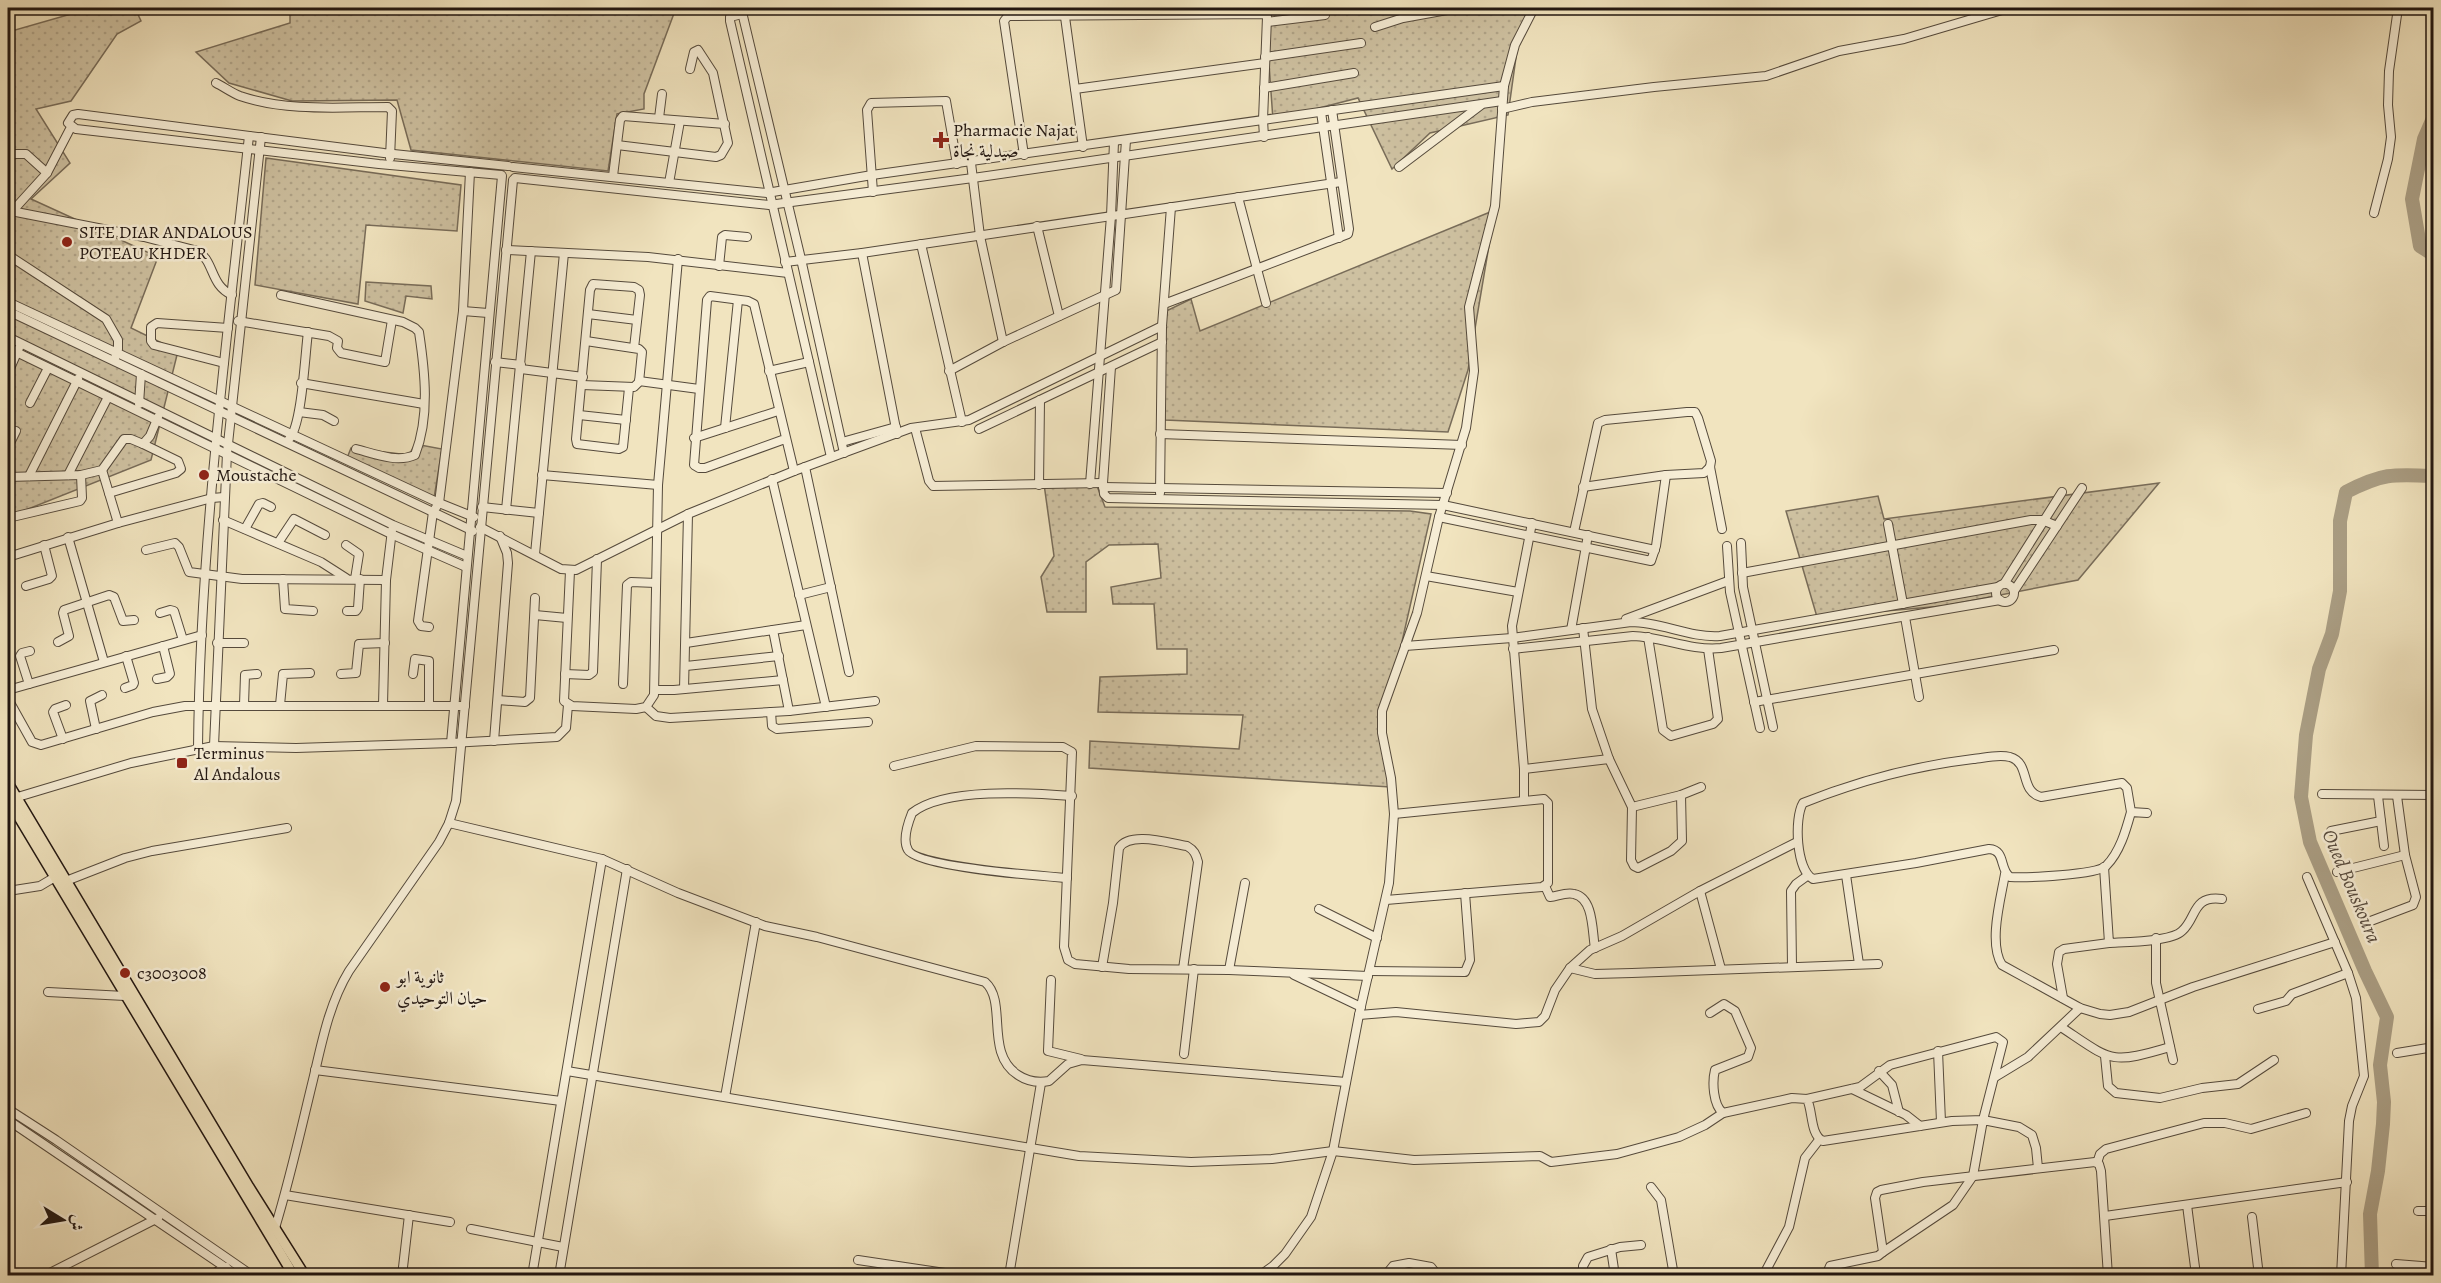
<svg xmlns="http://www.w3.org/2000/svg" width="2441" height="1283" viewBox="0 0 2441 1283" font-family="Alegreya,Amiri,serif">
<defs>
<pattern id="green-dots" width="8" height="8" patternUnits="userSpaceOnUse" patternTransform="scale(1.5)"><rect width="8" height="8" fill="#cec1a1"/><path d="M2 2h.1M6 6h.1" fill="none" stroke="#b1a58a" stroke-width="1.8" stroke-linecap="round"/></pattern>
</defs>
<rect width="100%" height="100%" fill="#f1e4bf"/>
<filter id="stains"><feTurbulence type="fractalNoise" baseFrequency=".00333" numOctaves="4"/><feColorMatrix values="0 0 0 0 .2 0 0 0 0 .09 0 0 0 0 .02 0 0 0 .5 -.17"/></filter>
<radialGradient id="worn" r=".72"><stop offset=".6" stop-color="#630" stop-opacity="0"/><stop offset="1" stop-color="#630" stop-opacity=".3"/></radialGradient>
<g fill="url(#green-dots)" stroke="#786c59" stroke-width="1.5">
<path d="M 92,8 L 135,8 L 141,21 L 117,34 L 71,101 L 36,109 L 70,163 L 31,199 L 158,257 L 131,328 L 178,351 L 151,460 L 8,517 L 8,32 Z"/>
<path d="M 290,8 L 676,8 L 644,94 L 644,109 L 617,114 L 608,171 L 411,150 L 397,100 L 292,101 L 229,83 L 196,52 L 290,23 Z"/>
<path d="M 1265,8 L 1538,8 L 1518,43 L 1508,115 L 1430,133 L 1392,169 L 1358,98 L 1273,120 Z"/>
<path d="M 266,158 L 461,185 L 457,231 L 366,225 L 358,304 L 255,285 Z"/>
<path d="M 1495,210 L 1468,370 L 1448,432 L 1165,420 L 1160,314 L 1191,299 L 1200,331 Z"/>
<path d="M 366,282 L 431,286 L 432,299 L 406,296 L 403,313 L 365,301 Z"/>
<path d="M 415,444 L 442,449 L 434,498 L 347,458 L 351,448 L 409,455 Z"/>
<path d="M 2159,483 L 2078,580 L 1943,606 L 1817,617 L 1786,511 L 1878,496 L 1884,519 Z"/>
<path d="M 1044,484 L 1097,486 L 1105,507 L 1410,511 L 1431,514 L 1401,646 L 1381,705 L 1390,787 L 1089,768 L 1090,741 L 1239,749 L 1243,715 L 1098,712 L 1100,677 L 1187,674 L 1187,649 L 1157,649 L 1154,604 L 1113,604 L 1111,587 L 1161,578 L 1158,544 L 1109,545 L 1086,562 L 1086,612 L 1047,612 L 1041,577 L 1054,556 Z"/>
</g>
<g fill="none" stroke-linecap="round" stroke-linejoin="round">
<g stroke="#aa9e84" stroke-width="14">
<path d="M 2434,116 L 2424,139 L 2412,199 L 2420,246 L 2434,255"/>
<path d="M 2372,1276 L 2370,1214 L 2378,1171 L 2383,1124 L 2384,1102 L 2380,1065 L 2387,1017 L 2365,971 L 2310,842 L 2301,797 L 2306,735 L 2319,669 L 2332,634 L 2340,591 L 2340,521 L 2346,492 C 2383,473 2393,474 2434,476"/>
</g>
<g stroke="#554a3c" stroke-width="10">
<g id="minor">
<path d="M 741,8 L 801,259 L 844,453"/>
<path d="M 742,14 L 730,17 L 730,21 L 831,457"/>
<path d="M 1065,17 L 1083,147"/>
<path d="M 1267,22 L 1325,15"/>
<path d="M 1375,27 L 1403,18 L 1458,8"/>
<path d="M 1265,57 L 1361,43"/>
<path d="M 216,83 C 224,87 232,93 240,96 C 287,112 340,107 388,107 L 392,111 L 390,158"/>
<path d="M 1264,88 L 1354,73"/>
<path d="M 1075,89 L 1265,63"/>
<path d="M 1502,109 L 1532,102 L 1654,87 L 1766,76 L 1839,51 L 1904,39 L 2009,8"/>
<path d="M 1321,112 L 1339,238"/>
<path d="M 659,118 L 662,94"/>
<path d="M 617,145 L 716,157 L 721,155 L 728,143 L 713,73 L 698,50 L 694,52 L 690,69"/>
<path d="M 8,154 L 26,154 L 47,173"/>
<path d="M 1024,155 L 1004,21 L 1008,16 L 1265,14 L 1267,17 L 1263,120 L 1264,137"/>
<path d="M 971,163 L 980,236 L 1003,342"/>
<path d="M 513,167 L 767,193 L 872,175 L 1504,86"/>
<path d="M 1399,167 L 1481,105"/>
<path d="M 501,175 L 379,164 L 76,129 L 68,123 L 73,115 L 78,114 L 384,153 L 508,166"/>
<path d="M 613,176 L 620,120 L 623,116 L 725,124"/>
<path d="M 515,178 L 769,205 L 973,178 L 1502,101"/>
<path d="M 669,183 L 680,121"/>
<path d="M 873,192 L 867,110 L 871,103 L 946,101 L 957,164"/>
<path d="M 1238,197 L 1266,303"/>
<path d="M 11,211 L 144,237 L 198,251 C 215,263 210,285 232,295"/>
<path d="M 2374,213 L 2388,159 L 2391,137 L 2388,105 L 2389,71 L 2398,8"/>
<path d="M 8,216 L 47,173 L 71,127"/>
<path d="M 1037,226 L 1059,316"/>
<path d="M 921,244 L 962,422"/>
<path d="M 506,250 L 648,257 L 788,273"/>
<path d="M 862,253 L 897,434"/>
<path d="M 8,255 L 106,319 L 118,340 L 118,349 L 115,358"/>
<path d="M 785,262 L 862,253 L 1341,182"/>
<path d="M 719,266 L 722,237 L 725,235 L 747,237"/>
<path d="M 281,295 L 403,322 L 415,328 L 419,332 C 425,372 430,417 415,455 C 397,463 375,454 356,449"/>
<path d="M 8,302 L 439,503 L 474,517"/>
<path d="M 1164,304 L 1348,234 L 1349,229 L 1332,110"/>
<path d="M 8,311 L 473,531"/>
<path d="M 463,311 L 488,313"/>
<path d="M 588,314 L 637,320"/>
<path d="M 238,321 L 329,336 L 338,341 L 337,348 L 341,353 L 385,362 L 392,320"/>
<path d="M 8,337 L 393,525 L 467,556"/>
<path d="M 8,348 L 391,534 L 466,567"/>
<path d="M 495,362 L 521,365"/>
<path d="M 224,363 L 154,345 L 151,341 L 151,327 L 157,323 L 228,328"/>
<path d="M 1111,367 L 1103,483 L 1104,494 L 1108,498 L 1443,505 L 1655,550"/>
<path d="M 521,369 L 583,377"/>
<path d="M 769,371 L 809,362"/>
<path d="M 949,371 L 1003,342 L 1116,290 L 1126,140"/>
<path d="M 8,373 L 19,348"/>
<path d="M 639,381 L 699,389"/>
<path d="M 301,383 L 424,404"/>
<path d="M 582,385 L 634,387 L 639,382 L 642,352 L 639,349 L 586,341"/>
<path d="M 629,388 L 623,447 L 619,449 L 577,444 L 576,439 L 590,290 L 593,284 L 634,287 L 639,290 L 640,295 L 634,348"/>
<path d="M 30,403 L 48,368"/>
<path d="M 139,404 L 141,374"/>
<path d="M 299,412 L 323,415 L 334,421"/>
<path d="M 579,415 L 626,420"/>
<path d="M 725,428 L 738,300"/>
<path d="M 915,428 L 929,481 L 933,486 L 1103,483"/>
<path d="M 979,429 L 1162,342"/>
<path d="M 1160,434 L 1462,445"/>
<path d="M 694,438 L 778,411"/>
<path d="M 289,439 C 302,426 305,354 308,332"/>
<path d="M 785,439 L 705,468 L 699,468 L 694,465 L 707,300 L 710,296 L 748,301 L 754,304 L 794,471"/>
<path d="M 842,442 L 896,427"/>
<path d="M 8,447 L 16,431"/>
<path d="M 805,467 L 849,672"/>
<path d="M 102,470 L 118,523"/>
<path d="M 68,475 L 108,397"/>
<path d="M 542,475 L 658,485"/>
<path d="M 29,476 L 78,379"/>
<path d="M 8,477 L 81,475 L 102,470 L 124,439 L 131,439 L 143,444 L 150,436 L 158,417"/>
<path d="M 772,479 L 826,707"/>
<path d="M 1090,484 L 1111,216 L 1114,142"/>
<path d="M 1039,485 L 1040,400"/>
<path d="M 1103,487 L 1447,493"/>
<path d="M 1583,487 L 1666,475 L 1704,473 L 1710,467"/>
<path d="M 109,493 L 176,473 L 181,469 L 178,461 L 143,444"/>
<path d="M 1160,493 L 1162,326 L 1171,207"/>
<path d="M 482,507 L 539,513"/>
<path d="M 506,510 L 531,251"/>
<path d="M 1439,517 L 1651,561 L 1656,546 L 1666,475"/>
<path d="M 8,518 L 80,501 L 82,498 L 81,475"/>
<path d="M 223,520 L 321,562 L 346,578"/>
<path d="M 1888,524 L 1903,604"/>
<path d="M 480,527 L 561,569 L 576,570 L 688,514 L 794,471 L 911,428 L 969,420 L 1162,326"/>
<path d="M 245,529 L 259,504 L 263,503 L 271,507"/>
<path d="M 1574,532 L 1598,423 L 1605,420 L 1687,412 L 1695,412 L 1698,418 L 1711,461 L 1710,467 L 1722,529"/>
<path d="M 68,537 L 104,662"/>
<path d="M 278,543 L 294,519 L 325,535"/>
<path d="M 1741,543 L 1743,587 L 1773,727"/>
<path d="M 346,545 L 359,554 L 355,579"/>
<path d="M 1727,546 L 1730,592 L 1760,728"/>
<path d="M 146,550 L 175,543 L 179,547 L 189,572 L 242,579 L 386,580"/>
<path d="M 535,554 L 564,253"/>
<path d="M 8,557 L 118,523 L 212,498 L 224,497"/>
<path d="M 570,571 L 564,701 L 572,706 L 636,709 L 646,707 L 654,695 L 658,485 L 678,259"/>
<path d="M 1742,573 L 2031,520 L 2042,520 L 2057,526"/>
<path d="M 1426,576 L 1518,592"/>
<path d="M 283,579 L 285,609 L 313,611"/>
<circle cx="2005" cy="593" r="9"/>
<path d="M 2004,584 L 2062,492"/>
<path d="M 26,586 L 49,579 L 52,576 L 44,545"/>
<path d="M 2014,591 L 2082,488"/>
<path d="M 799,595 L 831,587"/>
<path d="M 347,611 L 356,611 L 358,608 L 360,579"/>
<path d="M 160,613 L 170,610 L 174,611 L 183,640"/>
<path d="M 535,615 L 567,618"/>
<path d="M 1905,617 L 1919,697"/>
<path d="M 1626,619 L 1728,581"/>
<path d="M 429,627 L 421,626 L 418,621 L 433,512 L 439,503 L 463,311 L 470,172"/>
<path d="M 1583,628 L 1592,709 L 1609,759 L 1632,807 L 1681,795 L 1701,787"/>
<path d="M 773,630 L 789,711"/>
<path d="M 1571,630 L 1588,535"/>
<path d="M 1648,637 L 1663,730 L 1671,736 L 1713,724 L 1718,719 L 1708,649"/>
<path d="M 58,642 L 69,636 L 63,613 L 64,610 L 109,595 L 114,597 L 123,621 L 134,620"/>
<path d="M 217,643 L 244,643"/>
<path d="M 686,643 L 806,625"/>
<path d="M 1405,646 L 1512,638 L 1631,622 C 1662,622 1689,638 1720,636 L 1998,587"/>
<path d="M 1513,649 L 1633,636 C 1663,637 1690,651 1721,648 L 2000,600"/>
<path d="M 686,666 L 779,656"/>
<path d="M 341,674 L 356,673 L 359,644 L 385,643"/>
<path d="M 413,674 L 415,659 L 429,661 L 429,706"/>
<path d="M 565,674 L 589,675 L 593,672 L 597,559"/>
<path d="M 157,679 L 167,677 L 170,674 L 163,646"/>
<path d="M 29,684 L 20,656 L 22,653 L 30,651"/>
<path d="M 623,684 L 627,585 L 631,582 L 656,583"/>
<path d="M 125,688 L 133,685 L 134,683 L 126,656"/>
<path d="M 684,689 L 688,514"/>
<path d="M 8,690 L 202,635"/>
<path d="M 655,690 L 674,690 L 783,680"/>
<path d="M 8,699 L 32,742 L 41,745 L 153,712 L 185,706 L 465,706"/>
<path d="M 498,700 L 525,702 L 530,698 L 535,598"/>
<path d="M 1754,702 L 2054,650"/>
<path d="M 244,705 L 245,675 L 257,674"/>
<path d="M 280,705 L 283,674 L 310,673"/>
<path d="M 383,705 L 386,580 L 392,530"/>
<path d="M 646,707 L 656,716 L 670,718 L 789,711 L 875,701"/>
<path d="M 771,712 L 772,726 L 777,729 L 868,722"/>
<path d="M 96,729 L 90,701 L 102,695"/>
<path d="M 63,739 L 53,712 L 55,709 L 66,705"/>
<path d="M 494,741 L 508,563 L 507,553 L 500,536"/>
<path d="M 451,743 L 502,176"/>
<path d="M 214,746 L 227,453 L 261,137"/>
<path d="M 198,748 C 200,543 227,339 249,136"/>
<path d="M 894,766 L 976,746 L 1063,747 L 1072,752 L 1064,947 L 1068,960 L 1075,964 L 1129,969 L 1229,970 L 1368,976"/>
<path d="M 1524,769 L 1609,759"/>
<path d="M 2322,794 L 2434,795"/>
<path d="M 2378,796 L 2384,846"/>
<path d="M 11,799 L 131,763 L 214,746 L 296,748 L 451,743 L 557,737 L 566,728 L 568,705"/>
<path d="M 1524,799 L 1524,769 L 1512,626 L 1532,523"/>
<path d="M 1632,807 L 1631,860 L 1634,866 L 1638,868 L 1671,851 L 1682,841 L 1681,795"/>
<path d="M 2131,812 C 2126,830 2120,852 2106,866 C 2096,875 2026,878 2010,877 C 1999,869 2006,850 1989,849 L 1916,863 L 1813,879 C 1796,870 1794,818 1803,803 C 1858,781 1914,766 1973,759 C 1984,758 1998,754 2010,757 C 2031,763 2019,791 2041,797 L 2122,783 L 2127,788 L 2131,812 L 2147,813"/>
<path d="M 449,823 L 602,859 L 678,893 L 765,926 L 817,937 L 985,982 C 1008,1002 984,1053 1018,1075 C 1027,1081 1038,1083 1049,1081 L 1068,1064 L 1082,1060 L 1346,1082"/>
<path d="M 2331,831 L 2381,821"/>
<path d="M 2104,867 L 2109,943 C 2125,942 2171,942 2182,931 C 2197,918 2192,895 2222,899"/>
<path d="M 2337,872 L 2405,855"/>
<path d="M 2005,874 C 2001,898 1988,943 2002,965 L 2080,1008 L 2100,1014 L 2110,1015 L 2129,1012 L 2193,987 L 2335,942"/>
<path d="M 1846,875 L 1859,964"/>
<path d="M 2307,877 L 2348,973 L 2356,998 L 2364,1076 L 2352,1106 L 2349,1121 L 2341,1276"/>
<path d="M 1067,878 C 1042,876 917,867 908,850 C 902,840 908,823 912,813 C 944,787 1031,793 1072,796"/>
<path d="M 66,881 L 125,858 L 152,851 L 287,828"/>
<path d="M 1545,886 L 1550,897 C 1558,896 1566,892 1574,894 C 1594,898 1592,932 1595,948"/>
<path d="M 8,891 L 40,886 L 55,877"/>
<path d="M 1700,891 L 1721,969"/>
<path d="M 1386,900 L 1542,887 L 1548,883 L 1548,803 L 1544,799 L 1394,814"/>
<path d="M 1319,909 L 1377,938"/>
<path d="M 2368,922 L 2413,905 L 2416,897 L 2405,855 L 2397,796"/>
<path d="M 2156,938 L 2156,983 L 2173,1060"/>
<path d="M 1792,966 L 1791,891 L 1796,884 L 1807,876"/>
<path d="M 1102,967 L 1113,903 L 1119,848 C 1130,831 1168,843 1187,846 C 1194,850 1196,854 1198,862 L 1183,969"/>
<path d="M 1570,968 L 1595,974 L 1632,973 L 1878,964"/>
<path d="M 1229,970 L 1245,883"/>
<path d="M 1370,971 L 1465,972 L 1470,960 L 1465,893"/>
<path d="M 1294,975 L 1361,1007"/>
<path d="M 1051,980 L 1048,1051 L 1081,1059"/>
<path d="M 48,992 L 125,996"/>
<path d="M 2063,998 L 2057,964 L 2059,952 L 2064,949 L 2109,943"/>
<path d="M 2258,1009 L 2286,1001 L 2292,994 L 2348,973"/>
<path d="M 1710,1013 L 1724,1004 L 1735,1011 L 1751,1048 L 1748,1057 L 1715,1070 C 1712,1082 1713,1105 1723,1113 L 1792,1098 L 1807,1099 L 1860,1087 L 1890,1065 L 1996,1037 L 2003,1042 L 1983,1120 L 1952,1121 L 1823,1141 C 1810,1135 1813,1111 1807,1099"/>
<path d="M 1359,1015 L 1396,1012 L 1516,1024 L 1539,1022 L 1545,1016 L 1555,990 L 1570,968 L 1590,950 L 1622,936 L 1700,891 L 1797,842"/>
<path d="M 2061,1027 C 2112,1061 2109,1065 2170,1047"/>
<path d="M 1938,1051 L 1941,1122"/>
<path d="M 2397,1053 L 2434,1047"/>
<path d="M 1184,1054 L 1194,969"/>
<path d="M 2105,1056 L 2108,1086 L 2116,1093 L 2160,1098 L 2202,1088 L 2238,1084 L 2274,1060"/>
<path d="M 315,1070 L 561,1101"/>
<path d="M 567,1071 L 1079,1156 L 1191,1162 L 1272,1159 L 1333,1151 L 1414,1160 L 1540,1156 L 1551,1162 L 1617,1154 L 1679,1137 L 1705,1125 L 1723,1113"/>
<path d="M 1879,1071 L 1892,1085 L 1899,1112"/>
<path d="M 1995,1077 L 2028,1057 L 2080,1008"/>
<path d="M 1852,1089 L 1906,1115 L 1920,1126"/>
<path d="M 725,1097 L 756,922"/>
<path d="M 8,1109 L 56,1140 L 253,1276"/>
<path d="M 8,1120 L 238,1276"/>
<path d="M 2097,1163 L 2100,1154 L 2106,1149 L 2204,1123 L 2225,1123 L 2251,1129 L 2306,1113"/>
<path d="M 1651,1187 L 1661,1200 L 1674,1276"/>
<path d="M 285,1195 L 450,1222"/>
<path d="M 2187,1205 L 2196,1275"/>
<path d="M 2418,1211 L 2434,1211"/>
<path d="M 2105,1216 L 2347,1182"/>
<path d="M 2252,1217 L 2259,1276"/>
<path d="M 275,1228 C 290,1179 301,1129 313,1080 C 322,1042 329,1004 349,971 L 439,842 L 449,823 L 456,801 L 513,180"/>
<path d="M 471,1229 L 563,1247"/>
<path d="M 1611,1249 L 1615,1276"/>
<path d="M 1883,1252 L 1953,1205 L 1973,1176 L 1983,1120 L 2019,1127 L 2032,1135 L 2036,1148 L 2038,1168"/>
<path d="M 858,1260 L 965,1276"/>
<path d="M 2396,1264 L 2434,1267"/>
<path d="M 44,1276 L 158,1218"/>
<path d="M 209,1276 L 226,1267"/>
<path d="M 402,1276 L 409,1215"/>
<path d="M 532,1276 L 602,859"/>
<path d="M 559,1276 L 627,869"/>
<path d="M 1009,1276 L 1041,1083"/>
<path d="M 1259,1276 L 1273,1266 L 1285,1254 L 1311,1217 L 1333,1151 L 1359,1015 L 1389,883 L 1394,814 L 1391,778 L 1382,733 L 1382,711 L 1417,613 L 1439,517 L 1466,428 L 1474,371 L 1469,307 L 1495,206 L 1504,86 L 1515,45 L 1534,8"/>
<path d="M 1385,1276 L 1393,1266 L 1409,1263 L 1431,1267 L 1438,1276"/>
<path d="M 1583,1276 L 1583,1266 L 1588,1257 L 1620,1247 L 1641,1245"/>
<path d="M 1763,1276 L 1789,1227 L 1805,1158 L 1819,1140"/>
<path d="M 1826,1276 L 1830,1266 L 1878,1256 L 1883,1252 L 1875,1198 L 1877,1192 L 1881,1190 L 1923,1182 L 2095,1162 L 2099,1164 L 2101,1171 L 2108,1276"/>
</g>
</g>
<g stroke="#211611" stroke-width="12">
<g id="major">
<path d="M 8,783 L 249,1187 L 305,1276"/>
<path d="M 8,799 L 294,1276"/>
</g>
</g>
<use href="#minor" stroke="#f6edd5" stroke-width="8"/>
<use href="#major" stroke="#f1e4bf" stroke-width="9"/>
<g stroke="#211611" stroke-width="4.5">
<path id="rail" d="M 8,11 L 19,8"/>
</g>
<use href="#rail" stroke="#f6edd5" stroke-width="2" stroke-dasharray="7" stroke-linecap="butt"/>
</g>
<g fill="#8f2418" stroke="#f6edd5" stroke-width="2">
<path d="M938 131h6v6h6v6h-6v6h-6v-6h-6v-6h6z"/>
<circle cx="67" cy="242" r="6"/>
<circle cx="204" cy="475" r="6"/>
<rect x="176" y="757" width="12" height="12" rx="3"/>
<circle cx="125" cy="973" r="6"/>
<circle cx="385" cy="987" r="6"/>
</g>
<g text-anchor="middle" stroke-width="5" stroke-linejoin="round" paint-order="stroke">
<g font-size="18" fill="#211611" stroke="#f6edd5" text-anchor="start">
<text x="953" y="136">Pharmacie Najat<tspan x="953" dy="21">صيدلية نجاة</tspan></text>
<text x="79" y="238">SITE DIAR ANDALOUS<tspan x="79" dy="21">POTEAU KHDER</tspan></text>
<text x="216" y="481">Moustache</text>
<text x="194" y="759">Terminus<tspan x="194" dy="21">Al Andalous</tspan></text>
<text x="137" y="979">c3003008</text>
<text x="397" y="983">ثانوية ابو<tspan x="397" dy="21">حيان التوحيدي</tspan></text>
</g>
<g font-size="20" font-style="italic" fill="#584c3f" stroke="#f6edd5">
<text transform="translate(2352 886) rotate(67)" y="7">Oued Bouskoura</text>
</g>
</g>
<rect width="2441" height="1283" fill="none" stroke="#f1e4bf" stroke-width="30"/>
<rect x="9" y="9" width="2423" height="1265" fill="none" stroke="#211611" stroke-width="3"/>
<rect x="15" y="15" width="2411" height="1253" fill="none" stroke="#211611" stroke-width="1.5"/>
<g transform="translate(63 1220) rotate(101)" stroke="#f6edd5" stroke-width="4.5" paint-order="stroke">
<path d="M0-4.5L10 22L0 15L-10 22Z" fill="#211611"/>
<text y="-9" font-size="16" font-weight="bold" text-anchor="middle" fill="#211611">ش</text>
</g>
<rect width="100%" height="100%" filter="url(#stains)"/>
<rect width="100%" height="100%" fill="url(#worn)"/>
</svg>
